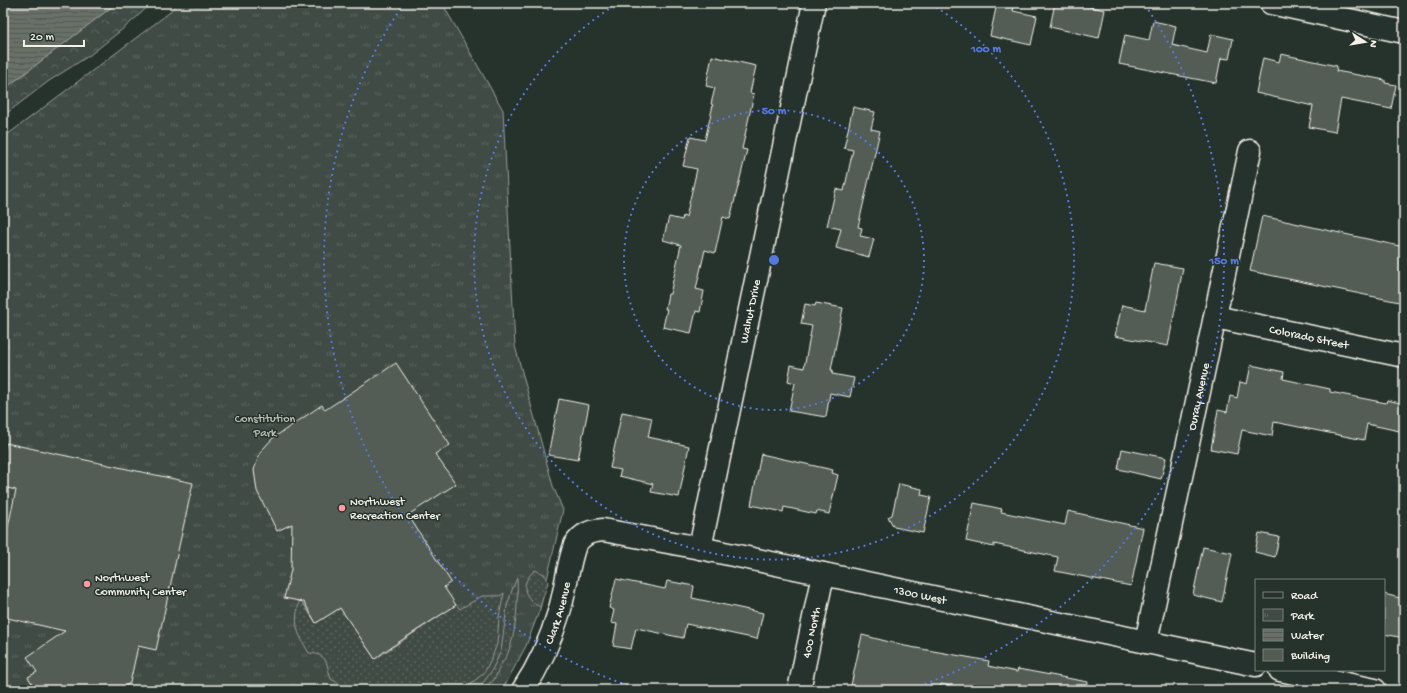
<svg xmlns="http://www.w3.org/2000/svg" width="1407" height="693" viewBox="0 0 1407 693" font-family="'Gochi Hand',sans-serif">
<defs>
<pattern id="forest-crowns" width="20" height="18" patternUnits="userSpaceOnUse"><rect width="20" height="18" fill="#414b45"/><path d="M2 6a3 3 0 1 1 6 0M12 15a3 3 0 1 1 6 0" fill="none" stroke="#5d6560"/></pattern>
<pattern id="park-tufts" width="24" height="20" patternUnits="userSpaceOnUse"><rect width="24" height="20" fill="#414b45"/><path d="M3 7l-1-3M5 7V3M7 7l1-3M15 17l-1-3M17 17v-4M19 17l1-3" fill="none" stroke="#5d6560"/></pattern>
<pattern id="garden-dots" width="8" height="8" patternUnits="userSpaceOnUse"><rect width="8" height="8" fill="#414b45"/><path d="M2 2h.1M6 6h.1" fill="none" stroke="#5d6560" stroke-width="1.8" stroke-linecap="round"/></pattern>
<pattern id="water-rules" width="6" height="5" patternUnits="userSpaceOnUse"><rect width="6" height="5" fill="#676f68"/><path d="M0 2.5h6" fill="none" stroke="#565a55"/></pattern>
</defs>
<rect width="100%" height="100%" fill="#26332d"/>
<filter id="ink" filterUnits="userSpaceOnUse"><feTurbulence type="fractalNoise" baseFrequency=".025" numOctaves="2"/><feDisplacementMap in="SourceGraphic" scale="8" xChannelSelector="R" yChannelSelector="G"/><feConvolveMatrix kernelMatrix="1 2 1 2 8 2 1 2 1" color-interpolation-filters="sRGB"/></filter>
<g filter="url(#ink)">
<path fill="url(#forest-crowns)" stroke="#9a9e96" d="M 117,3 L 152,3 L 129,24 L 90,55 L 49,81 L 3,116 L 3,90 Z"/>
<path fill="url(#park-tufts)" stroke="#9a9e96" d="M 177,3 L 442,3 L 503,110 L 515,346 L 553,486 L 563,510 L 540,609 L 526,646 L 506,683 L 501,690 L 3,690 L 3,138 L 169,13 Z"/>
<g fill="url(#garden-dots)" stroke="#9a9e96">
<path d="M 535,570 L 544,574 L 548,582 L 540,607 C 523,597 519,584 535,570 Z"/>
<path d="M 517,578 C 518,602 517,629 508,653 C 506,658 501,663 499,669 C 495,676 495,683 486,685 L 482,684 L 491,672 L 501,651 L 507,606 L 513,587 Z"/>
<path d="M 504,593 L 499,617 L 497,644 L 492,657 L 484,673 L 463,690 L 350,690 L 331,679 C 326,665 329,654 309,653 C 296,631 293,624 300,599 L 316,623 L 340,608 L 375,659 L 456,605 L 460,609 L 482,596 L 500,596 Z"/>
</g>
<path fill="url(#water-rules)" stroke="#9fa39b" d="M 15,3 L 117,3 L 3,90 L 3,13 Z"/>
<g fill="#525c55" stroke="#f4f1e8">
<path d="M 997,3 L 1015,3 L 1013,11 L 1037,16 L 1031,45 L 990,36 Z"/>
<path d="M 1055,3 L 1072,3 L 1105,10 L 1099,38 L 1050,27 Z"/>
<path d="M 1153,21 L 1176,26 L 1172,45 L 1207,53 L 1211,34 L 1233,39 L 1229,59 L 1221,58 L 1216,83 L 1119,64 L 1125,35 L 1149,40 Z"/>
<path d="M 1281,54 L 1337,66 L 1336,71 L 1385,80 L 1385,83 L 1396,85 L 1391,109 L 1341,99 L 1335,132 L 1309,127 L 1313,106 L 1256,93 L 1263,58 L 1279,62 Z"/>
<path d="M 712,56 L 756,66 L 750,93 L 754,94 L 742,149 L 747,150 L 730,219 L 723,217 L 715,253 L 705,250 L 696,289 L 704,291 L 700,312 L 696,311 L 691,333 L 663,327 L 667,309 L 665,309 L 668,294 L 670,294 L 681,245 L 663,240 L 669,217 L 682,220 L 683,216 L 686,217 L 697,169 L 683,166 L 690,137 L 705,140 L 713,105 L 711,104 L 715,88 L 706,86 Z"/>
<path d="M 853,107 L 875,112 L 871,129 L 880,131 L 858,227 L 862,228 L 860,236 L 874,239 L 869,257 L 836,248 L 841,229 L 827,226 L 836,189 L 844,191 L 853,150 L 844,148 Z"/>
<path d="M 1262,216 L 1404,247 L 1404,303 L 1250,271 Z"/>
<path d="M 1154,263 L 1183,268 L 1168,346 L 1115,336 L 1122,305 L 1145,310 Z"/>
<path d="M 816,303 L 843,308 L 831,370 L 833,370 L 832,374 L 854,378 L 850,397 L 830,393 L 826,417 L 789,411 L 795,383 L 788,381 L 791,365 L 804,368 L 812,326 L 801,324 L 805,304 L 815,306 Z"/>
<path d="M 396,363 L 450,445 L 435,454 L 456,484 L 408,515 L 451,582 L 444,587 L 456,605 L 385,651 L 375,659 L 340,608 L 316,623 L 304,602 L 284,598 L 291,570 L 292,524 L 277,531 L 257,491 L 254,470 L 258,458 L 262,450 L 273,438 L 322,405 L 325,410 Z"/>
<path d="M 1251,365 L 1284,372 L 1283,379 L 1330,389 L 1330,392 L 1386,403 L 1387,400 L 1404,404 L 1404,432 L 1367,424 L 1364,440 L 1274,422 L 1272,436 L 1242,430 L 1237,454 L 1211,449 L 1218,410 L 1227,412 L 1230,396 L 1237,398 L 1240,382 L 1247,384 Z"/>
<path d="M 559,399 L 589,405 L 578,460 L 548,455 Z"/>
<path d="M 622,412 L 652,418 L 648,437 L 689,446 L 679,497 L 651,492 L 653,484 L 619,476 L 621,470 L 610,468 Z"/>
<path d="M 6,443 L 193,483 L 156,650 L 138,646 L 130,683 L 119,690 L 36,690 L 28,677 L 37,672 L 27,657 L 65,631 L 3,617 L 3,550 L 16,490 L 3,487 L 3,459 Z"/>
<path d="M 1122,449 L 1166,458 L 1161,479 L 1118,469 Z"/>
<path d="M 761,454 L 833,470 L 832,473 L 838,475 L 829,514 L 817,511 L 816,514 L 784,507 L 783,512 L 751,505 Z"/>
<path d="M 899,484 L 922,489 L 921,495 L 931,497 L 923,533 L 894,527 L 888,517 L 892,515 Z"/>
<path d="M 974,503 L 1002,509 L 1001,512 L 1065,525 L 1068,511 L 1143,528 L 1131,586 L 1055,571 L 1058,557 L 994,544 L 994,547 L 966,541 Z"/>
<path d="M 1259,533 L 1279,537 L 1275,557 L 1255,552 Z"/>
<path d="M 1203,547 L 1232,553 L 1222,602 L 1193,595 Z"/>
<path d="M 616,579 L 665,589 L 667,581 L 694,586 L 692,598 L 763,613 L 757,639 L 686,624 L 683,638 L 636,628 L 631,649 L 613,646 L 617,624 L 611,623 L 614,610 L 609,608 Z"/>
<path d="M 1384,594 L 1404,599 L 1404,638 L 1384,634 Z"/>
<path d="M 862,635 L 905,646 L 989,661 L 988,666 L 1017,672 L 1018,669 L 1088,682 L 1087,690 L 969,690 L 941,684 L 940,690 L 850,690 Z"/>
</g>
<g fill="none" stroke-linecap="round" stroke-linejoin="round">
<g stroke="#f4f1e8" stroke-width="25">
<g id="minor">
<path d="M 1271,3 L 1404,32"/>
<path id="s1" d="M 1215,317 L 1404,356"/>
<path id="s2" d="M 700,548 L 814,3"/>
<path id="s3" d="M 1146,642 L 1250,151"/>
<path d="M 1280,670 L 1375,690"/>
<path id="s4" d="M 523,690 C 539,666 551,639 559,612 C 566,590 567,567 575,545 C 582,534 590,531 603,530 L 700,548 L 1256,665"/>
<path id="s5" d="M 799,690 L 823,574"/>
</g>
</g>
<use href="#minor" stroke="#26332d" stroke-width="22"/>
</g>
</g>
<g fill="none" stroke="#5377dc" stroke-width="2" stroke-dasharray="2 4">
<circle cx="774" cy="260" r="150"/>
<path d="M931 4A300 300 0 1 1 617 4"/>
<path d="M639 689A450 450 0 0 1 403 5M1145 5A450 450 0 0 1 909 689"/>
</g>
<g fill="#ff9aa2" stroke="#26332d" stroke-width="1.5">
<circle cx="342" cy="508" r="4"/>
<circle cx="87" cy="584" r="4"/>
</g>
<g text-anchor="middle" stroke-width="3" stroke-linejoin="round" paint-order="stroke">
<g font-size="12" fill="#f4f1e8" stroke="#26332d">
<text dy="4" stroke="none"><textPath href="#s2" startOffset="242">Walnut Drive</textPath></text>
<text dy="4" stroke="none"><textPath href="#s1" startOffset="96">Colorado Street</textPath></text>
<text dy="4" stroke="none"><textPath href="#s3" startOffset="251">Ouray Avenue</textPath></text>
<text dy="4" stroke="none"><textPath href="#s4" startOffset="512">1300 West</textPath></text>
<text dy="4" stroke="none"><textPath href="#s4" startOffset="85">Clark Avenue</textPath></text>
<text dy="4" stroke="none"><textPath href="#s5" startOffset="59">400 North</textPath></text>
</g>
<g font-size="12" fill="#bebfb7" stroke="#26332d">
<text x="265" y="422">Constitution<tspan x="265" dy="14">Park</tspan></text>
</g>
<g font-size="12" fill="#f4f1e8" stroke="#26332d" text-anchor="start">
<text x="350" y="505">Northwest<tspan x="350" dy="14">Recreation Center</tspan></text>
<text x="95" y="581">Northwest<tspan x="95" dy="14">Community Center</tspan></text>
</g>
</g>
<circle cx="774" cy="260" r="6" fill="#5377dc" stroke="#26332d" stroke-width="2"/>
<g font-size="12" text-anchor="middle" font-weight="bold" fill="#5377dc" stroke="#26332d" stroke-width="3" stroke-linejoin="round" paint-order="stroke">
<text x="986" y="52">100 m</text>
<text x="774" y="114">50 m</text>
<text x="1224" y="264">150 m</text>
</g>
<rect width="1407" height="693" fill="none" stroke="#26332d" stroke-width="16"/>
<rect x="8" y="8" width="1391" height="677" fill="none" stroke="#f4f1e8" stroke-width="1.5" filter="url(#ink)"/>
<rect x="1255" y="579" width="130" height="92" fill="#26332d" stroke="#787f78"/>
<rect x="1263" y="592" width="20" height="6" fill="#26332d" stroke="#787f78"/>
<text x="1291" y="599" font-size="12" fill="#f4f1e8">Road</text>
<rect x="1263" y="609" width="20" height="12" fill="url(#park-tufts)" stroke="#787f78"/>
<text x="1291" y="619" font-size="12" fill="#f4f1e8">Park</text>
<rect x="1263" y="629" width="20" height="12" fill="url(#water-rules)" stroke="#787f78"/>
<text x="1291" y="639" font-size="12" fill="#f4f1e8">Water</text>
<rect x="1263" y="649" width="20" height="12" fill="#525c55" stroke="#787f78"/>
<text x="1291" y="659" font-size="12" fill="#f4f1e8">Building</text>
<g transform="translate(1365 42) rotate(102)" stroke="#26332d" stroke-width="3" paint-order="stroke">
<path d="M0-3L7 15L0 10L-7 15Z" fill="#f4f1e8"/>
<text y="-6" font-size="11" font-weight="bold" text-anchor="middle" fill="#f4f1e8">N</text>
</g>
<path d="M24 40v6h60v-6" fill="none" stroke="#f4f1e8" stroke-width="2"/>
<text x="30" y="40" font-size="12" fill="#f4f1e8" stroke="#26332d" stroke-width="3" paint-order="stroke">20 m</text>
</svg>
